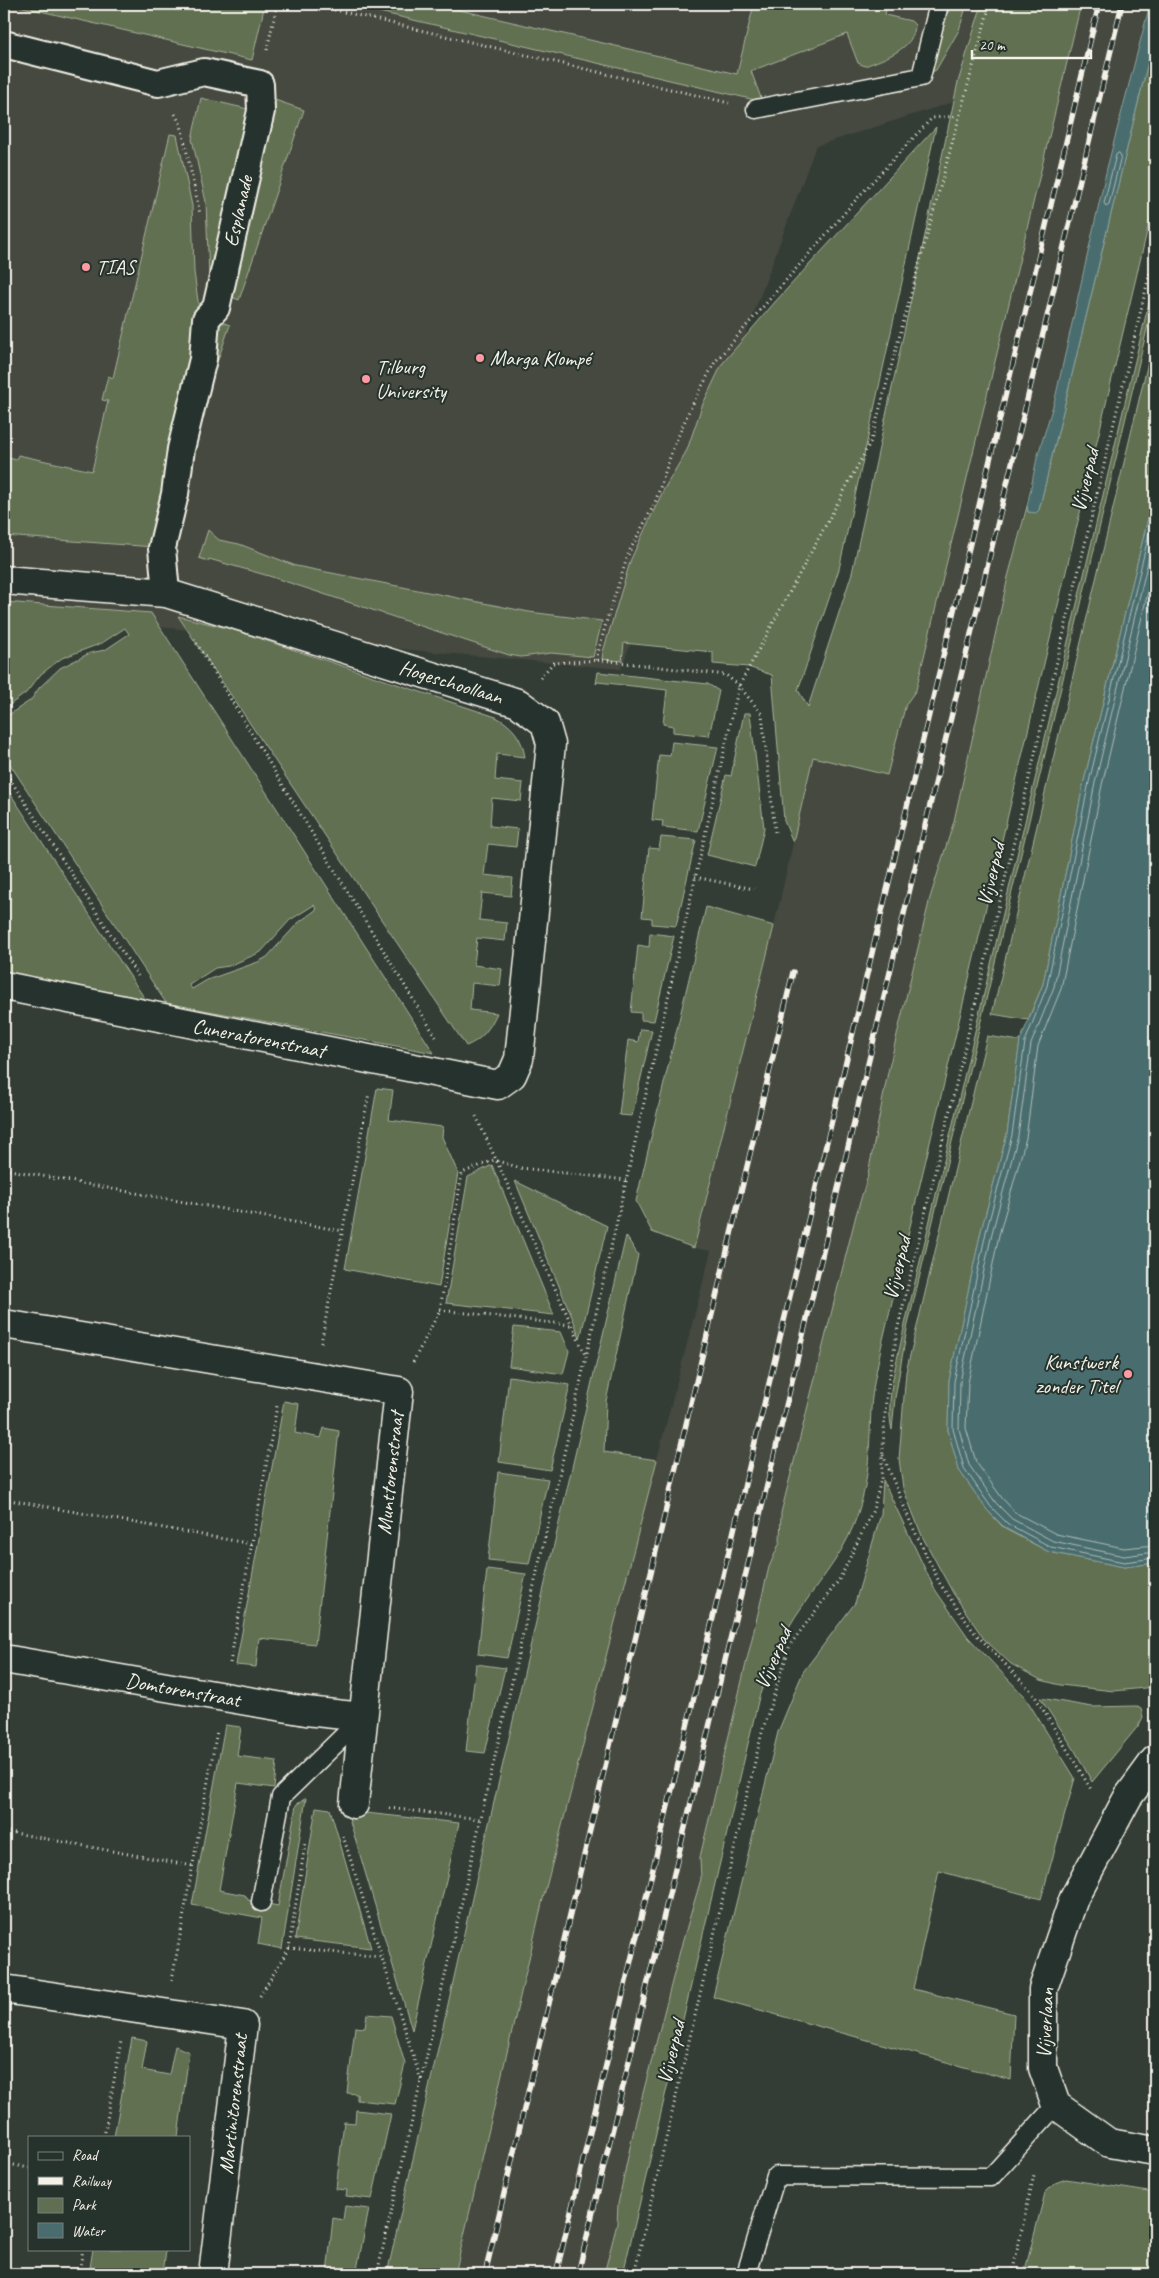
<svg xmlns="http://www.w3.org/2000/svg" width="1159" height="2278" viewBox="0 0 1159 2278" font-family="Caveat,sans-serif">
<rect width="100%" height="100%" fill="#343d35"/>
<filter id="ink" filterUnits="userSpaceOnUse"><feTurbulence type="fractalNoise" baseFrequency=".02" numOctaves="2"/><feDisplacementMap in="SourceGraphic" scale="10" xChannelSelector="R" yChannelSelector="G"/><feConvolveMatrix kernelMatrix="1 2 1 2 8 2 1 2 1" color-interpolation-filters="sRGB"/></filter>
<g filter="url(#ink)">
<g fill="#45493f">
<path d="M 4,4 L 986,4 L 959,100 L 816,146 L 621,669 L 4,613 Z"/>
<path d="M 1081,4 L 1150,4 L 1107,168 L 1055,399 L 1037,458 L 1008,577 L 954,821 L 930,898 L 888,1072 L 867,1179 L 856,1215 L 781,1513 L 780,1542 L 769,1567 L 700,1857 L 701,1879 L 618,2204 L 617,2224 L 604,2274 L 455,2274 L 543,1899 L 711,1251 L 694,1248 L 774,926 L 813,756 L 887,774 L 906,704 L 916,690 Z"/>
</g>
<g fill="#606f51" stroke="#aab09c" fill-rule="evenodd">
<path d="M 10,4 L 265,4 L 252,60 Z"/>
<path d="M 345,4 L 434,4 L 737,74 L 754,4 L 887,4 L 885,15 L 911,21 L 915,25 C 915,49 883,59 865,66 L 858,63 L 847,34 L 751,71 L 761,98 L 755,100 Z"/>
<path d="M 950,4 L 967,4 L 959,30 L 936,70 L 897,89 C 930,56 939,51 950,4 Z"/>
<path d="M 982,4 L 1081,4 L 916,690 L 906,704 L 887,775 L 813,757 L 793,842 L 784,821 L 772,675 L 748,667 L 713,664 L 713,652 L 624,643 L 622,661 L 602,659 L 603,652 L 631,559 L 664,489 L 687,450 L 702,406 L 722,364 L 775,302 L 936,127 L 839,569 L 798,690 L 808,707 L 852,573 L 958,82 Z"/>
<path d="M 1155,33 L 1155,198 L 881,1348 C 877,1368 872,1389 871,1409 C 869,1452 870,1483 854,1524 C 840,1560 815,1586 795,1617 C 779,1642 769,1669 759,1697 L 623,2274 L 604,2274 L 617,2224 L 618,2204 L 635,2124 L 681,1947 L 701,1879 L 700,1857 L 769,1567 L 780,1542 L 781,1513 L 856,1215 L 867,1179 L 888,1072 L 930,898 L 954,821 L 1008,577 L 1027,506 L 1028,512 L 1039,510 Z"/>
<path d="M 201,98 L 256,111 L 209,278 L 206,202 L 192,139 Z"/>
<path d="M 272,99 L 304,110 L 239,300 L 227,295 Z"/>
<path d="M 170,134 L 177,135 L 192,206 L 194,272 L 199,308 L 154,547 L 4,536 L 4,457 L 17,460 L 18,455 L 92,471 L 108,401 L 102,400 L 108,376 L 113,378 Z"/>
<path d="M 1155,277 L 1155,296 L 907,1329 L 895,1398 L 892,1430 C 885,1401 896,1366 902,1337 Z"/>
<path d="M 221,322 L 230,325 L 191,438 L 213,326 L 219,328 Z"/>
<path d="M 1155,333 L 1155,490 L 1084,781 L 1043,984 L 1028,1020 L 992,1014 Z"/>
<path d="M 208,530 L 219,540 L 239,544 L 296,566 L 529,612 L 602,621 L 593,657 L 551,653 L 521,657 L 509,655 L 269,576 L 209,559 L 208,561 L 199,558 Z"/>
<path d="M 4,602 L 151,613 L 434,1053 L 166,1003 L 4,755 L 4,715 L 7,716 L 31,700 L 39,688 L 60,668 L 90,653 L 105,650 L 129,634 L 125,628 L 102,643 L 62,658 L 41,674 L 26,693 L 4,709 ZM 314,905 L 317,909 L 298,923 L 267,957 L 258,962 L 207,980 L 192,989 L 189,985 L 215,968 L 229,966 L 261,952 L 290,920 Z"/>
<path d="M 178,616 L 231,629 L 496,717 C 513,726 522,738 525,757 L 497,754 L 495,780 L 523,783 L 521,801 L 492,798 L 490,826 L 518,829 L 516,847 L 488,844 L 484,875 L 513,878 L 511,896 L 482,893 L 479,920 L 507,923 L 505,941 L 477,938 L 474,965 L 502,969 L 500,986 L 472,983 L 470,1010 L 497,1013 C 490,1028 482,1040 466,1046 Z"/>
<path d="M 598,672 L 708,684 L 719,691 L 709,736 L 673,732 L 673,726 L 663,724 L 667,690 L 598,682 L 596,684 Z"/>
<path d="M 744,713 L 750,713 L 764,828 L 755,867 L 707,855 L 726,775 L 731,776 Z"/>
<path d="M 672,742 L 718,747 L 698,831 L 662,827 L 663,821 L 652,820 L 659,755 L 670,756 Z"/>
<path d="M 4,784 L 145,999 L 4,973 Z"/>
<path d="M 661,837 L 696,840 L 676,926 L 652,924 L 652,918 L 642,917 L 649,848 L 659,849 Z"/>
<path d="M 706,907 L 774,926 L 694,1248 L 652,1232 L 636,1201 Z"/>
<path d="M 650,933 L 674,936 L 654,1021 L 641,1020 L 641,1013 L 631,1012 L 638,945 L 649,947 Z"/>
<path d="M 640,1029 L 652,1030 L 632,1116 L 619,1115 L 628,1040 L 638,1042 Z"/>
<path d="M 987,1036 L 1020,1041 L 1007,1134 L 981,1231 L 949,1381 L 948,1430 L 959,1470 L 987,1510 L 1005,1529 L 1049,1552 L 1124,1567 L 1155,1563 L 1155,1687 L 1114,1691 L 1060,1685 L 1041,1680 L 1011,1664 L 984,1639 L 953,1593 L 922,1536 L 903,1488 L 899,1459 L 906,1372 Z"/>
<path d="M 377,1088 L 393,1090 L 389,1120 L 443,1127 L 442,1137 L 458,1173 L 439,1287 L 345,1269 Z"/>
<path d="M 492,1165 L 554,1315 L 446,1303 L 468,1177 Z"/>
<path d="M 515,1181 L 607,1226 L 580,1339 L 575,1324 Z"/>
<path d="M 626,1236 L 638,1255 L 606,1401 L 604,1452 L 657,1460 L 543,1899 L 455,2274 L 387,2274 L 484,1845 Z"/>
<path d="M 514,1327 L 561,1332 L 569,1351 L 563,1374 L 509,1366 Z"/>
<path d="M 509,1376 L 570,1385 L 550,1470 L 499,1462 Z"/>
<path d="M 284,1401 L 299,1404 L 295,1433 L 321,1438 L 324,1428 L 339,1431 L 315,1644 L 259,1638 L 256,1667 L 236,1665 Z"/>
<path d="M 498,1472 L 548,1479 L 529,1564 L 488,1560 Z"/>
<path d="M 883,1480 L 934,1588 L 968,1637 L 1025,1697 L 1075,1778 L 1041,1899 L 939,1871 L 913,1989 L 1014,2014 L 1011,2080 L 713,1997 L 778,1732 L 803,1672 L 855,1603 L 881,1514 Z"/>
<path d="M 487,1569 L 526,1574 L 507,1658 L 478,1654 Z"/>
<path d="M 476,1664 L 505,1668 L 485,1753 L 466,1751 Z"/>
<path d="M 1040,1698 L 1092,1707 L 1136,1706 L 1141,1709 L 1143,1717 L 1139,1725 L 1092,1782 L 1074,1749 Z"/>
<path d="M 225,1725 L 241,1727 L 237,1756 L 277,1761 L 274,1788 L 238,1783 L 219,1890 L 245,1895 L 248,1900 L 278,1906 L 296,1805 L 306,1798 L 282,1949 L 258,1944 L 262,1918 L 192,1905 Z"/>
<path d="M 316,1807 L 330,1809 L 371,1948 L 295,1939 Z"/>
<path d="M 347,1811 L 459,1823 L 412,2030 Z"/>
<path d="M 367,2014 L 391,2016 L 405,2064 L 395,2104 L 357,2100 L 357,2094 L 347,2093 L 355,2027 L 365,2028 Z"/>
<path d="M 132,2038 L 147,2041 L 142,2070 L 169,2075 L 175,2046 L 189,2052 L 178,2137 L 114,2137 Z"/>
<path d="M 356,2110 L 391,2114 L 372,2199 L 346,2196 L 347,2190 L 336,2189 L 344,2122 L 355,2123 Z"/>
<path d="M 1066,2179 L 1155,2193 L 1155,2274 L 1024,2274 L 1045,2193 L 1055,2183 Z"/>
<path d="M 345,2206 L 369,2209 L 356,2274 L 327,2274 L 333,2218 L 343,2220 Z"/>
<path d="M 93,2249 L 166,2249 L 163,2274 L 89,2274 Z"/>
</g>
<g fill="#496d6e" stroke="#8da29f">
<path d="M 1150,4 L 1155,4 L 1155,33 L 1039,510 L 1036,513 L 1028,512 L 1027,506 L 1037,458 L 1055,399 L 1107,168 Z"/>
<path d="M 1155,490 L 1155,1563 L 1124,1567 L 1049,1552 L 1005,1528 L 987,1510 L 959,1470 L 948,1430 L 949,1381 L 981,1231 L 1007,1134 L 1020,1041 L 1043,984 L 1084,781 Z"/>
</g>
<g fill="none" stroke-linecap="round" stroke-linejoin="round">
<g stroke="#b0bcb7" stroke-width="1">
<path d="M 1119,153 L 1121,156 L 1109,204 L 1106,206 L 1104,203 L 1116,155 Z"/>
<path d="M 1155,509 L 1089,782 L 1047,986 L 1025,1042 L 1012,1135 L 986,1232 L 954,1382 L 953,1429 L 964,1468 L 991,1507 L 1008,1524 L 1051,1547 L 1124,1562 L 1155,1558"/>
<path d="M 1155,532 L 1095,783 L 1054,987 L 1031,1044 L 1018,1136 L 992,1233 L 960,1382 L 959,1429 L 969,1465 L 996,1503 L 1012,1519 L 1053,1541 L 1124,1556 L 1155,1552"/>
<path d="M 1155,562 L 1102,785 L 1061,989 L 1038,1046 L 1026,1138 L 999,1235 L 968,1383 L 966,1428 L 976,1462 L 1002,1498 L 1016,1513 L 1056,1534 L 1124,1548 L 1155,1545"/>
</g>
<g stroke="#f4f1e8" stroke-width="21">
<g id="service">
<path d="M 756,109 L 921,77 L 939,4"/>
<path d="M 261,1902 L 281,1797 L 363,1717"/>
<path d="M 746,2274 L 776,2176 L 991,2177 L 1056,2105"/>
</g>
</g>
<g stroke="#f4f1e8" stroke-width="30">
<path id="pedestrian" d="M 4,44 L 158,83 L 204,72 L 260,84 L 261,111 L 216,308 L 206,319 L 203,359 L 181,449 L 175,494 L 162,548 L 166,593"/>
</g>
<g stroke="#f4f1e8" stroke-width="31">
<g id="minor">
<path d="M 4,580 L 166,593 L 518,703 L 545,723 L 551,744 L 519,1059 L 512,1075 L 498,1085 L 4,986"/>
<path d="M 4,1324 L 399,1391 L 354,1804"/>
<path d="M 4,1659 L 306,1711 L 363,1717"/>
<path d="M 1155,1760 L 1128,1797 L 1074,1898 L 1043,1989 L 1043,2068 L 1056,2105 L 1109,2143 L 1155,2151"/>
<path d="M 4,1989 L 243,2025 L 213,2274"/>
</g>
</g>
<g stroke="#f4f1e8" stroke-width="3" stroke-dasharray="1 4" stroke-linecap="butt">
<path d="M 310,4 L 729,103"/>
<path d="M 267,50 L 277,4"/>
<path d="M 175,114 L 181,125 L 200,214"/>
<path d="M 194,639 L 436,1037"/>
<path d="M 596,660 L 608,616 L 629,552 L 655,503 L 672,451 L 689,411 L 715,362 L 861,194 L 932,118 L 958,116"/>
<path d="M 540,678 L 553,663 L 602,660 L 726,675 L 739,686 L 762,714 L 775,832"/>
<path d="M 4,770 L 138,976"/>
<path d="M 695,877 L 754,889"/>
<path d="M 476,1116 L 586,1356"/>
<path d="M 4,1169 L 343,1231"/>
<path d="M 440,1310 L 571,1325"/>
<path d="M 321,1343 L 369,1093"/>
<path d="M 413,1362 L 440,1310 L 462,1173 L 494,1160 L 521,1168 L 626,1180"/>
<path d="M 883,1455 L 910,1521 L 940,1584 L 974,1632 L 1033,1693 L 1092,1791"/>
<path d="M 4,1499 L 252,1544"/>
<path d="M 230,1663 L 277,1406"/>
<path d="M 389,1808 L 480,1819"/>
<path d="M 4,1831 L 193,1866"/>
<path d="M 343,1836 L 421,2080"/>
<path d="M 289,1948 L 382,1957"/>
<path d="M 172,1980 L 217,1731"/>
<path d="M 260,1996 L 289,1948 L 305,1844"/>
<path d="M 104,2137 L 121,2041"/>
<path d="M 4,2163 L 29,2168"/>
<path d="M 79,2274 L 83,2249"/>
<path d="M 377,2274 L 739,686 L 871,441 L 990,4"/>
<path d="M 634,2274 L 762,1732 L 790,1645 L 839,1580 L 873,1510 L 881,1480 L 886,1399 L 898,1327 L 1155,251"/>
<path d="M 1012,2274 L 1034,2175"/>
</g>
<use href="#service" stroke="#26332d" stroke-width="18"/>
<use href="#pedestrian" stroke="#26332d" stroke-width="26"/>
<use href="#minor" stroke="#26332d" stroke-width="28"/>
<g stroke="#f4f1e8" stroke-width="5.5">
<g id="rail">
<path d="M 485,2274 L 793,972"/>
<path d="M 556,2274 L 1099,4"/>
<path d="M 578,2274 L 1122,4"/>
</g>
</g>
<use href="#rail" stroke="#26332d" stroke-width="4" stroke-dasharray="11" stroke-linecap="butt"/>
</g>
</g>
<g fill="#ff9aa2" stroke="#26332d" stroke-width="2">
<circle cx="86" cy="267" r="5"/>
<circle cx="480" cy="358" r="5"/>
<circle cx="366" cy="379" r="5"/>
<circle cx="1128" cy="1374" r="5"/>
</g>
<g text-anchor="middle" stroke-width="4" stroke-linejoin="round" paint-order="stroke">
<g font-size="21" fill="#f4f1e8" stroke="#26332d">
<text transform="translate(238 211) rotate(-77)" y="7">Esplanade</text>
<text transform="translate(1085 480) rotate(-77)" y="7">Vijverpad</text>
<text transform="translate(451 682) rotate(17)" y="7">Hogeschoollaan</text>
<text transform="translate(991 874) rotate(-77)" y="7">Vijverpad</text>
<text transform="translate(259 1038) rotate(11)" y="7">Cuneratorenstraat</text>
<text transform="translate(897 1268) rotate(-77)" y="7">Vijverpad</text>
<text transform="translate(390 1473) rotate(-84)" y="7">Munttorenstraat</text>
<text transform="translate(773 1658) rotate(-67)" y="7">Vijverpad</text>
<text transform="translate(183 1690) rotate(10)" y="7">Domtorenstraat</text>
<text transform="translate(1045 2023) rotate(-87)" y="7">Vijverlaan</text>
<text transform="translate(671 2052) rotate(-77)" y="7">Vijverpad</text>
<text transform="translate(233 2104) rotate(-84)" y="7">Martinitorenstraat</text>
</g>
<g font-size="21" fill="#f4f1e8" stroke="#26332d" text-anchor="start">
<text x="96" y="274">TIAS</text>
<text x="490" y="365">Marga Klompé</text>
<text x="376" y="374">Tilburg<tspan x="376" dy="24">University</tspan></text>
<text x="1118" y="1369" text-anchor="end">Kunstwerk<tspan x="1118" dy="24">zonder Titel</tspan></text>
</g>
</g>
<rect width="1159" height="2278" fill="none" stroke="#26332d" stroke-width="20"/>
<rect x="10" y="10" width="1139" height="2258" fill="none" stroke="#f4f1e8" stroke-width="2" filter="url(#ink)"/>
<rect x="28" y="2136" width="162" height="115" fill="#26332d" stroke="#787f78"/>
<rect x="38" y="2152" width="25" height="8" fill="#26332d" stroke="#787f78"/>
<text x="72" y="2160" font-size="15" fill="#f4f1e8">Road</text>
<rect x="38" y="2177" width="25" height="8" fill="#f4f1e8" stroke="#787f78"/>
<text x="72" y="2186" font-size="15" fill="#f4f1e8">Railway</text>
<rect x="38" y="2198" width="25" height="15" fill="#606f51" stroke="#787f78"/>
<text x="72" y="2210" font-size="15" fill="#f4f1e8">Park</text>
<rect x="38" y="2223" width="25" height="15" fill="#496d6e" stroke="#787f78"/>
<text x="72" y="2236" font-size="15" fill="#f4f1e8">Water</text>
<path d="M972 50v8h119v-8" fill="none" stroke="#f4f1e8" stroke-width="2.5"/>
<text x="979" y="50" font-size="15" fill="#f4f1e8" stroke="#26332d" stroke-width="4" paint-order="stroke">20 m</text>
</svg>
